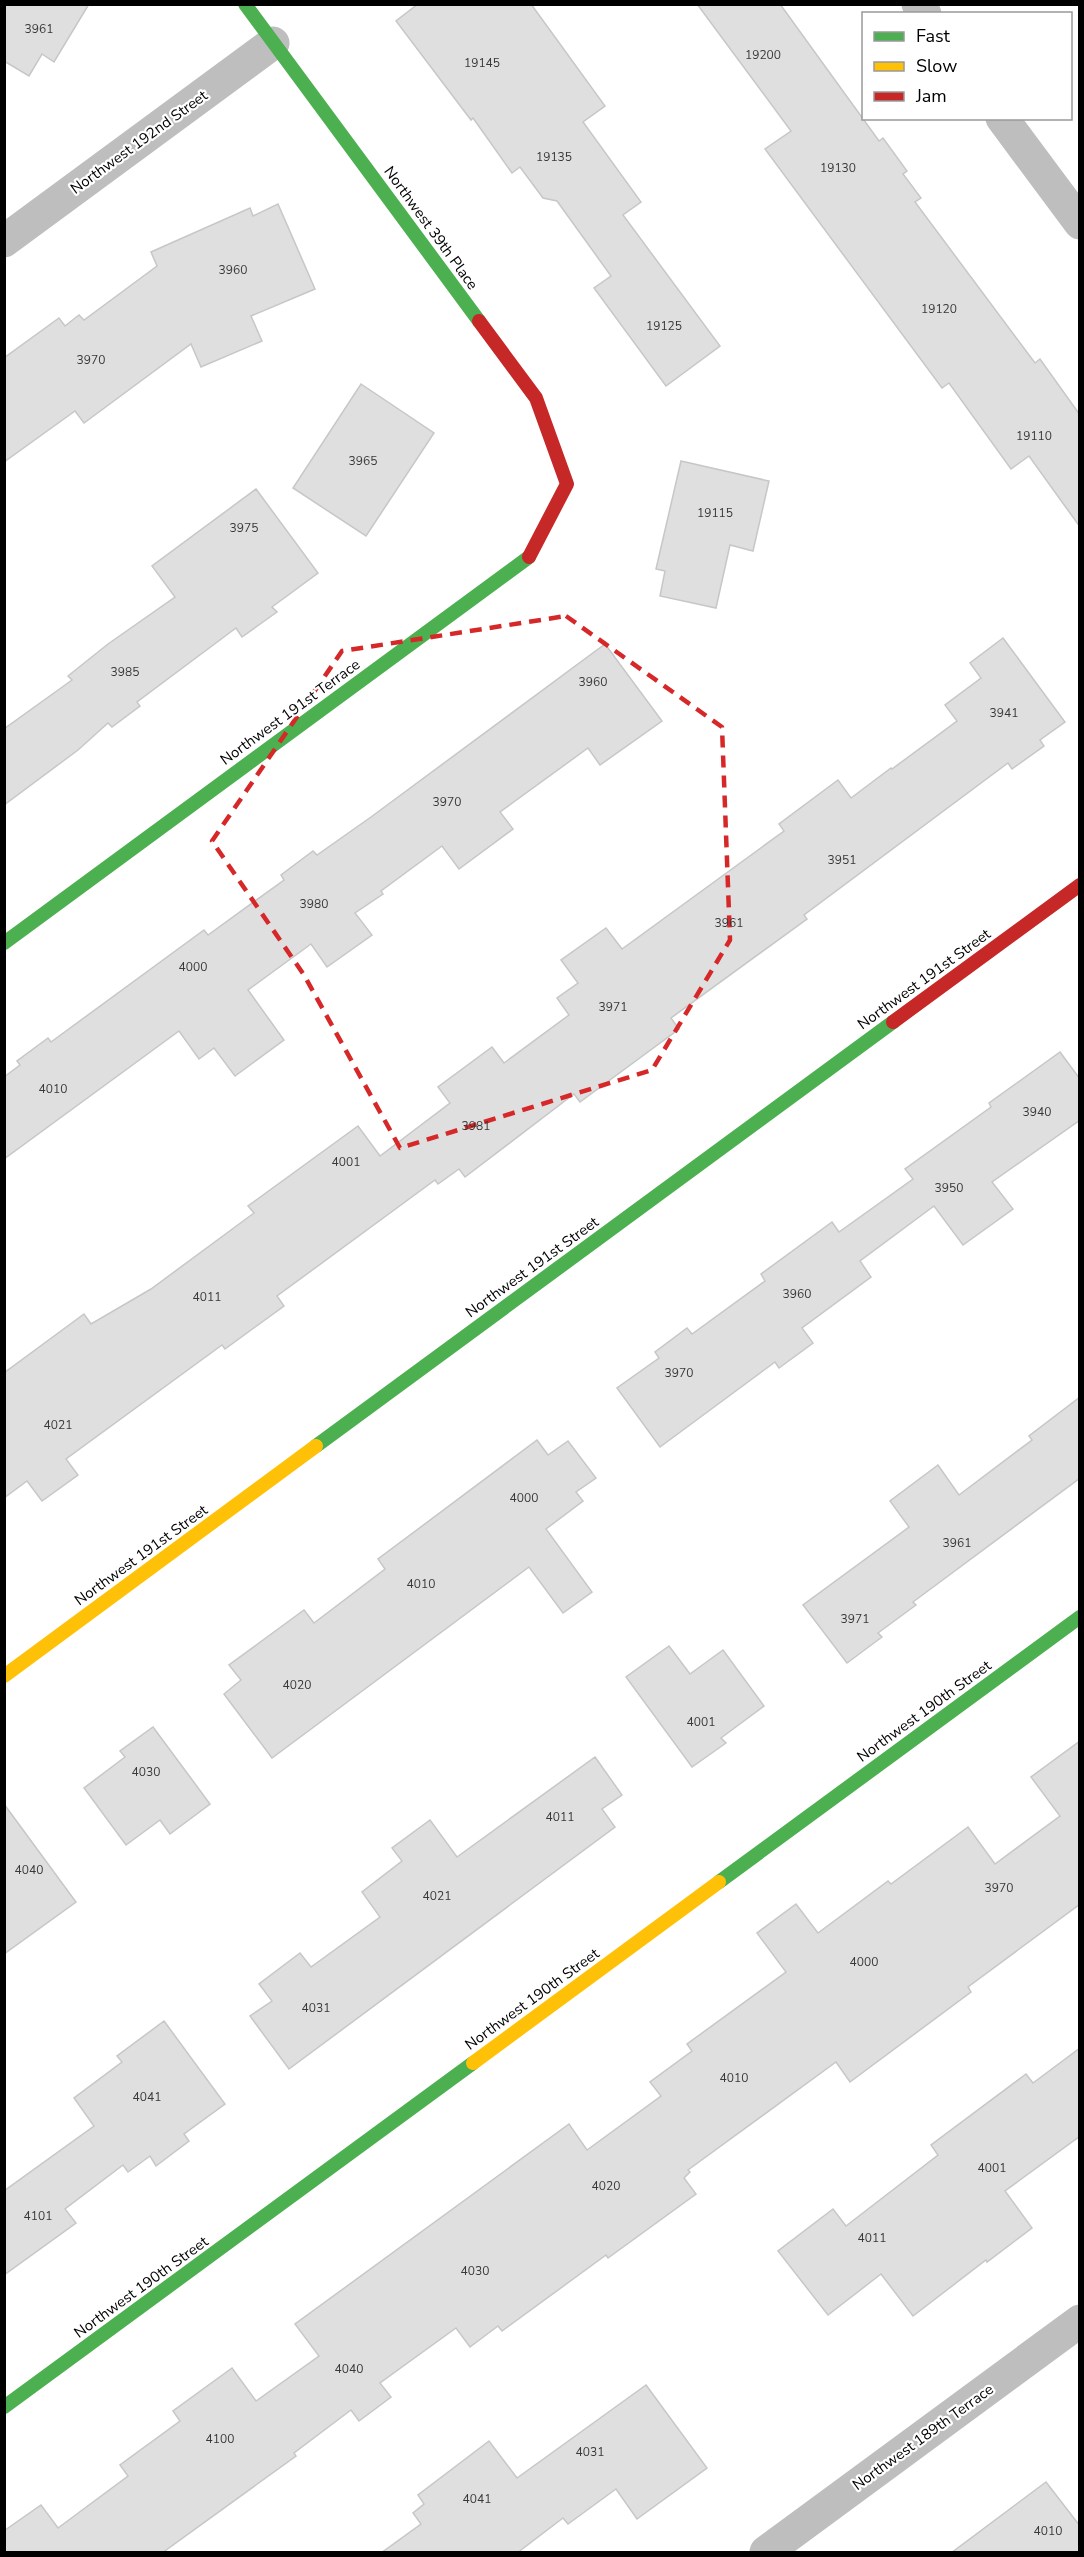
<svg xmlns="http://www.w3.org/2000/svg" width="1084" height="2557" viewBox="0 0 1084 2557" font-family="'Nunito Sans',sans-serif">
<rect width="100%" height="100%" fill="#fff"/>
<g fill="#dfdfdf" stroke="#c7c7c7" stroke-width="1.5">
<path d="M 4,4 L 89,4 L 54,62 L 42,54 L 29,76 L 4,61 Z"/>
<path d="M 418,4 L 531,4 L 605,106 L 583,122 L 641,202 L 623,215 L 720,346 L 666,386 L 594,288 L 611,276 L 557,201 L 543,198 L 520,167 L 512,173 L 473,118 L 471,120 L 396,21 Z"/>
<path d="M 697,4 L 780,4 L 879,141 L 883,138 L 907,171 L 903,174 L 921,198 L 915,202 L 1035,363 L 1040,359 L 1080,415 L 1080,527 L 1029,456 L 1011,469 L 949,383 L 942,388 L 765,149 L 791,131 Z"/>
<path d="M 278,204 L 315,289 L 251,316 L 262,341 L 201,367 L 191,344 L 84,423 L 75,411 L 4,462 L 4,358 L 59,318 L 65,326 L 79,315 L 84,320 L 157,266 L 151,252 L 250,208 L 253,216 Z"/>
<path d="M 361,384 L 434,433 L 366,536 L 293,488 Z"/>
<path d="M 681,461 L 769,481 L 753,551 L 730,545 L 716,608 L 660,596 L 665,571 L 656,569 Z"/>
<path d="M 256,489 L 318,573 L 272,607 L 277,612 L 242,637 L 236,628 L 137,702 L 140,706 L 112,727 L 108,723 L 78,750 L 4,805 L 4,729 L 72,680 L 68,676 L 108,644 L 175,597 L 152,566 Z"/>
<path d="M 1003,638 L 1065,722 L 1040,740 L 1044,746 L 1012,769 L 1008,763 L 804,915 L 807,919 L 671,1018 L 679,1029 L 580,1102 L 574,1094 L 465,1177 L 459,1169 L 438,1184 L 435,1180 L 277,1296 L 284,1306 L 225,1349 L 222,1345 L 66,1459 L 78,1475 L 42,1501 L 27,1481 L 4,1498 L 4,1373 L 84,1314 L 91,1324 L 151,1289 L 254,1213 L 248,1206 L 358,1126 L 380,1156 L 450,1103 L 438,1087 L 492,1047 L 504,1063 L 569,1015 L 557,998 L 578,983 L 561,960 L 606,928 L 622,949 L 784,831 L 779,824 L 838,780 L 851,798 L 891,768 L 892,769 L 957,721 L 945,705 L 981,678 L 970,663 Z"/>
<path d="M 605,644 L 662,721 L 600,765 L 588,748 L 500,812 L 513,829 L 459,869 L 442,846 L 381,891 L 383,894 L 355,913 L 372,935 L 327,967 L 311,944 L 248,990 L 284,1040 L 235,1076 L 214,1048 L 199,1059 L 179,1031 L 4,1159 L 4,1077 L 20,1065 L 17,1061 L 48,1038 L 51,1042 L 204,930 L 208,935 L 284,880 L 281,875 L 313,851 L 317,855 L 371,817 Z"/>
<path d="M 1060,1052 L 1080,1079 L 1080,1120 L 992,1182 L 1013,1209 L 963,1245 L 934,1206 L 860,1261 L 871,1277 L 802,1328 L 813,1343 L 779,1368 L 775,1362 L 660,1447 L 617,1388 L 659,1358 L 655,1352 L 687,1328 L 692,1334 L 765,1281 L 761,1274 L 832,1222 L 839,1232 L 913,1179 L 905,1169 L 991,1107 L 989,1103 Z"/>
<path d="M 1080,1397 L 1080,1478 L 913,1602 L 916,1605 L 878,1633 L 882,1637 L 847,1663 L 803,1605 L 909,1527 L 890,1501 L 938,1465 L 959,1495 L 1032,1440 L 1029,1436 Z"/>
<path d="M 537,1440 L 548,1455 L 568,1441 L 596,1478 L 576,1492 L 583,1501 L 546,1529 L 592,1592 L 563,1613 L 529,1567 L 272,1758 L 224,1694 L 241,1680 L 229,1665 L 304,1610 L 314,1623 L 385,1569 L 378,1559 Z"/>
<path d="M 669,1646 L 690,1674 L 723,1650 L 764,1706 L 721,1738 L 726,1743 L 692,1767 L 626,1677 Z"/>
<path d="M 153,1727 L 210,1804 L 170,1834 L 160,1820 L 126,1845 L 84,1788 L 125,1757 L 120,1751 Z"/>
<path d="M 1080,1741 L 1080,1904 L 968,1987 L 971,1992 L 850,2082 L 836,2062 L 688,2170 L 690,2172 L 684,2178 L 696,2194 L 608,2258 L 606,2255 L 502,2331 L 498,2326 L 470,2347 L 456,2328 L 380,2383 L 391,2397 L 359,2421 L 351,2410 L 294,2453 L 296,2456 L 162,2553 L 4,2553 L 4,2531 L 41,2505 L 58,2528 L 128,2476 L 120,2465 L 180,2421 L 173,2411 L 232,2368 L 256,2401 L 319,2356 L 295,2324 L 569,2124 L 587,2150 L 661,2096 L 650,2082 L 692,2051 L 687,2044 L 786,1972 L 757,1933 L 796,1904 L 818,1933 L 888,1881 L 891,1884 L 968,1827 L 995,1864 L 1060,1816 L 1031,1777 Z"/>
<path d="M 595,1757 L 622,1795 L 602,1809 L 615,1827 L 289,2069 L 250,2016 L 272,2001 L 259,1984 L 300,1953 L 311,1967 L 380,1917 L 362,1892 L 402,1861 L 392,1848 L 430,1820 L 457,1857 Z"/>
<path d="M 4,1804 L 76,1902 L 4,1954 Z"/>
<path d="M 164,2021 L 225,2104 L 184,2134 L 189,2141 L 156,2166 L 150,2156 L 128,2172 L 123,2165 L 65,2209 L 76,2223 L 4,2275 L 4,2191 L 94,2126 L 74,2098 L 122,2062 L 117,2056 Z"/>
<path d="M 1080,2048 L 1080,2136 L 1005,2191 L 1032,2228 L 987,2262 L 986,2260 L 913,2316 L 881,2274 L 828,2315 L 778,2251 L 833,2209 L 846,2226 L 938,2155 L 931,2145 L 1026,2074 L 1033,2083 Z"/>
<path d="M 646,2385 L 707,2468 L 637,2519 L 616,2489 L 568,2524 L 563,2518 L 517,2553 L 381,2553 L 421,2524 L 413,2513 L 424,2504 L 418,2495 L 489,2441 L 517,2478 Z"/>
<path d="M 1046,2482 L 1080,2526 L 1080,2553 L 951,2553 Z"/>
</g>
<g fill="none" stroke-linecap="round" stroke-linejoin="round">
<g stroke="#bebebe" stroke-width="33">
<path d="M 918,4 L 925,14"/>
<path d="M 1002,118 L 1080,223"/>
<path d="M 4,241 L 273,43"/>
<path d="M 766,2552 L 1080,2321"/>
</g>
<g stroke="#4caf50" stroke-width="14">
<path d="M 245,4 L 479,321"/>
<path d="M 4,943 L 529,557"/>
<path d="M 316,1446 L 893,1022"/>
<path d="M 719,1882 L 1080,1617"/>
<path d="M 4,2407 L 473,2063"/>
</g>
<g stroke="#ffc107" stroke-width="14">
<path d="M 4,1676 L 316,1446"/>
<path d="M 473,2063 L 719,1882"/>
</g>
<g stroke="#c62828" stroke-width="14">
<path d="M 479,321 L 536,398 L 567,484 L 529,557"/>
<path d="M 893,1022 L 1080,885"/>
</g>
</g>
<path fill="none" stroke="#d62828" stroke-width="4.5" stroke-dasharray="12 8" stroke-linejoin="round" d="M 566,616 L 722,727 L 730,940 L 652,1070 L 400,1148 L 304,975 L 212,841 L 342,651 Z"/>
<g text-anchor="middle" stroke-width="4.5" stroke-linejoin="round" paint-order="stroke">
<g font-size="12" fill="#383838">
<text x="39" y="33">3961</text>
<text x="763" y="59">19200</text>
<text x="482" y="67">19145</text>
<text x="554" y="161">19135</text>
<text x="838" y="172">19130</text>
<text x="233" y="274">3960</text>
<text x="939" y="313">19120</text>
<text x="664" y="330">19125</text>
<text x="91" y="364">3970</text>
<text x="1034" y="440">19110</text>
<text x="363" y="465">3965</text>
<text x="715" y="517">19115</text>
<text x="244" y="532">3975</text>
<text x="125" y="676">3985</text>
<text x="593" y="686">3960</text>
<text x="1004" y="717">3941</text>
<text x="447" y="806">3970</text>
<text x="842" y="864">3951</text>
<text x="314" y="908">3980</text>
<text x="729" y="927">3961</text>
<text x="193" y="971">4000</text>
<text x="613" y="1011">3971</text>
<text x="53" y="1093">4010</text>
<text x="1037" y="1116">3940</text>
<text x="476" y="1130">3981</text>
<text x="346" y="1166">4001</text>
<text x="949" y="1192">3950</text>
<text x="797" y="1298">3960</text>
<text x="207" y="1301">4011</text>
<text x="679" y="1377">3970</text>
<text x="58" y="1429">4021</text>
<text x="524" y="1502">4000</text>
<text x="957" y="1547">3961</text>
<text x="421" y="1588">4010</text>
<text x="855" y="1623">3971</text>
<text x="297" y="1689">4020</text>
<text x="701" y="1726">4001</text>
<text x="146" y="1776">4030</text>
<text x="560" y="1821">4011</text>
<text x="29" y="1874">4040</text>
<text x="999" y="1892">3970</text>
<text x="437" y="1900">4021</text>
<text x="864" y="1966">4000</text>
<text x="316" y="2012">4031</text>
<text x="734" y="2082">4010</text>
<text x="147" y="2101">4041</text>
<text x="992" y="2172">4001</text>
<text x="606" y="2190">4020</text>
<text x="38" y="2220">4101</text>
<text x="872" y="2242">4011</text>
<text x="475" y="2275">4030</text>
<text x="349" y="2373">4040</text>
<text x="220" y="2443">4100</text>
<text x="590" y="2456">4031</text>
<text x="477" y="2503">4041</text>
<text x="1048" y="2535">4010</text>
</g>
<g font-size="15" fill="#000" stroke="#fff">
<text transform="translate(139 142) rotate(-36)" y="5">Northwest 192nd Street</text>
<text transform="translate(431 228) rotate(54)" y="5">Northwest 39th Place</text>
<text transform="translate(290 712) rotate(-36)" y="5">Northwest 191st Terrace</text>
<text transform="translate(924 979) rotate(-36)" y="5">Northwest 191st Street</text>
<text transform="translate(532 1267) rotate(-36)" y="5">Northwest 191st Street</text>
<text transform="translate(141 1555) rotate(-36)" y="5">Northwest 191st Street</text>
<text transform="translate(924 1711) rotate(-36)" y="5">Northwest 190th Street</text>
<text transform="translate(532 1999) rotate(-36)" y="5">Northwest 190th Street</text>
<text transform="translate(141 2287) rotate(-36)" y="5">Northwest 190th Street</text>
<text transform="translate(923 2437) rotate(-36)" y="5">Northwest 189th Terrace</text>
</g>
</g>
<rect width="1084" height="2557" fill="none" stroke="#000000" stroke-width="12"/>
<rect x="862" y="12" width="210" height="108" fill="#ffffff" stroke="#999999" stroke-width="1.5"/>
<rect x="874" y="32" width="30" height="9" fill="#4caf50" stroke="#999999" stroke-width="1.5"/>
<text x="916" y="42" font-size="18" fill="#000000">Fast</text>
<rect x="874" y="62" width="30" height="9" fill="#ffc107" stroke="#999999" stroke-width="1.5"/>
<text x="916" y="72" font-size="18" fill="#000000">Slow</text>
<rect x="874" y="92" width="30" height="9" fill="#c62828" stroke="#999999" stroke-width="1.5"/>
<text x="916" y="102" font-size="18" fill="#000000">Jam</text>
</svg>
